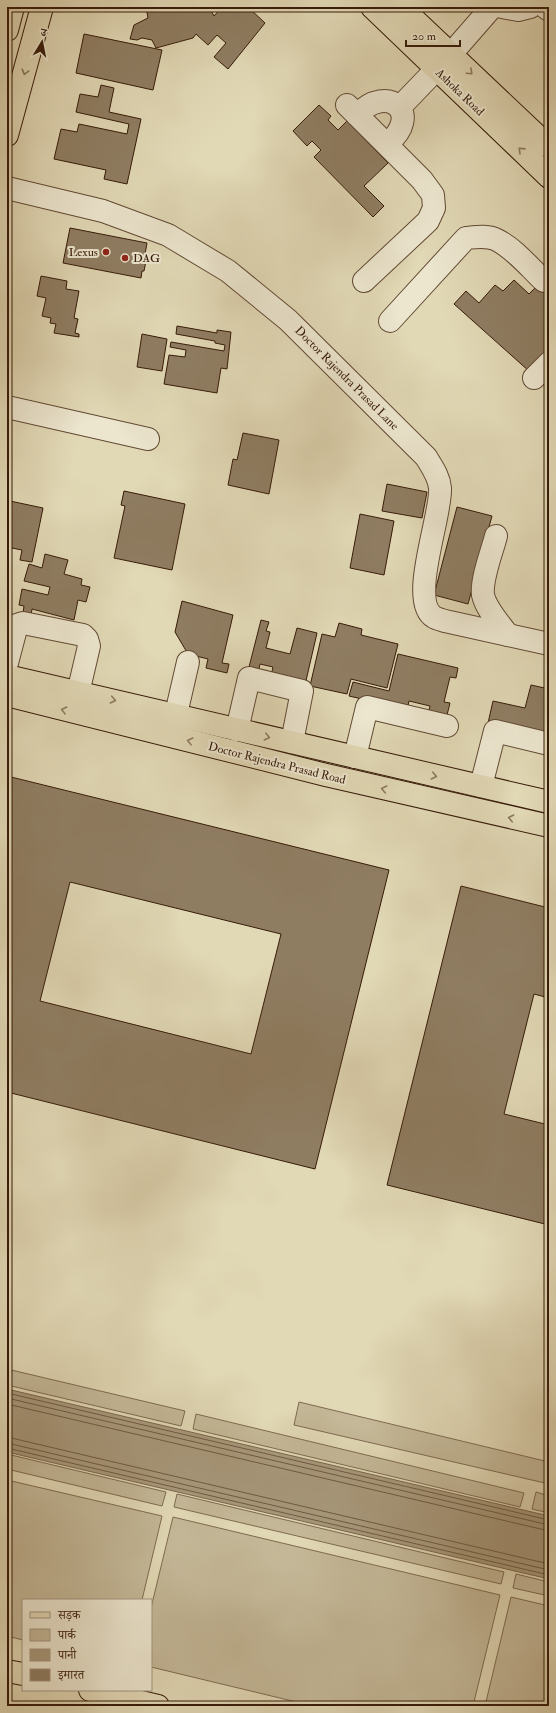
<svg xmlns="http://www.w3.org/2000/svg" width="556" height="1713" viewBox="0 0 556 1713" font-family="'IM FELL Double Pica','Noto Serif Devanagari',serif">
<rect width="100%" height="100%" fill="#e1d8b5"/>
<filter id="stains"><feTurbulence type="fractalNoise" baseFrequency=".005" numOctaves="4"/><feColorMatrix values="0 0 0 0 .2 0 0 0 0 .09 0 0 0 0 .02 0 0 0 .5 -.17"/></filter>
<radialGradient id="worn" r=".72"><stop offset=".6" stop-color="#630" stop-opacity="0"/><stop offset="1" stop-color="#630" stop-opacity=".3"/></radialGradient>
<g fill="#c4b898" stroke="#7e6a50">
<path d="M 7,1369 L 185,1411 L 181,1426 L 7,1385 Z"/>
<path d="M 299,1402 L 549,1462 L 549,1484 L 294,1425 Z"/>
<path d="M 196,1414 L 524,1493 L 520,1507 L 193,1429 Z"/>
<path d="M 7,1454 L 166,1492 L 162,1506 L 7,1469 Z"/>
<path d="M 7,1480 L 162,1516 L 142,1600 L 23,1600 L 23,1640 L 7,1636 Z"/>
<path d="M 536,1492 L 549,1496 L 549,1513 L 532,1509 Z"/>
<path d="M 177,1494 L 504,1572 L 501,1584 L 174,1507 Z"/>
<path d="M 173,1517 L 500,1595 L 473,1706 L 313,1706 L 151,1667 L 151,1608 Z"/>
<path d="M 516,1574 L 549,1582 L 549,1596 L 513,1588 Z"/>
<path d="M 511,1597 L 549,1606 L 549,1706 L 485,1706 Z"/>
</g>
<path fill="#a7987b" stroke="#7a664d" d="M 7,1389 L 549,1516 L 549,1579 L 7,1452 Z"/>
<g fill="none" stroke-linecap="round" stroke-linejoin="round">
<g stroke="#6f5a42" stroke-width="1">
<path d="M 7,1393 L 549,1520"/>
<path d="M 7,1398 L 549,1525"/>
<path d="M 7,1404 L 549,1531"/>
<path d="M 7,1437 L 549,1564"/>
<path d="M 7,1443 L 549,1570"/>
<path d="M 7,1448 L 549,1575"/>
</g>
</g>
<g fill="#8f7d62" stroke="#371b09" fill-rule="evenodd">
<path d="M 146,7 L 209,7 L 214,16 L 222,7 L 248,7 L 265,23 L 228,69 L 214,57 L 226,43 L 217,35 L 208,45 L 196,34 L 193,38 L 156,48 L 152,40 L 142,38 L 137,40 L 130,39 L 134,25 L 148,18 Z"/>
<path d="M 84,34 L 162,50 L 153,90 L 76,73 Z"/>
<path d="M 101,85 L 114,88 L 109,112 L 141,119 L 127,184 L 104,179 L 106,170 L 54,159 L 61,129 L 77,132 L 79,124 L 127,134 L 129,124 L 76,112 L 80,94 L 98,97 Z"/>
<path d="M 319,105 L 331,116 L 328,120 L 338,130 L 347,121 L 388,163 L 364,186 L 384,206 L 373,217 L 314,157 L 321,150 L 312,141 L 307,146 L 293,131 Z"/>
<path d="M 70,228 L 147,243 L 144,260 L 146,261 L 144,271 L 142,271 L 141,278 L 63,263 Z"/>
<path d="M 41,276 L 67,281 L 66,289 L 79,291 L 74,318 L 78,319 L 75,333 L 79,334 L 79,337 L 54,333 L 56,324 L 50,323 L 51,318 L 42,316 L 46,298 L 37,296 Z"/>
<path d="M 514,280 L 529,294 L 538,285 L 549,295 L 549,351 L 530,372 L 454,304 L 466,291 L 479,303 L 495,285 L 503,291 Z"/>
<path d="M 177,326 L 217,333 L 217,330 L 231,332 L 227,369 L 221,368 L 217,393 L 164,384 L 169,355 L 185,357 L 186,350 L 170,347 L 171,342 L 224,351 L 225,345 L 215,343 L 215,341 L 176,334 Z"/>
<path d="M 142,334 L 167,339 L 162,371 L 137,367 Z"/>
<path d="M 243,433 L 279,440 L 269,494 L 228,485 L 233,459 L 237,460 Z"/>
<path d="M 387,484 L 427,492 L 422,518 L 382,511 Z"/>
<path d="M 124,491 L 185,504 L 172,570 L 114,558 L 125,506 L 121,505 Z"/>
<path d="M 7,496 L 11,497 L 10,501 L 43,508 L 32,562 L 20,560 L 22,550 L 12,548 L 11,551 L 9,551 L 7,557 Z"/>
<path d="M 457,507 L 492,516 L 468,604 L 434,595 Z"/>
<path d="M 360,514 L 394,521 L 384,575 L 350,568 Z"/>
<path d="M 45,554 L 68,560 L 64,574 L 82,579 L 81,585 L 90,587 L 86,602 L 78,600 L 74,620 L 32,609 L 31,615 L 23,613 L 24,606 L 19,605 L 22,589 L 48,595 L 50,587 L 24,581 L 29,564 L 42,568 Z"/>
<path d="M 182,601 L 233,615 L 222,663 L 229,664 L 227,673 L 206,668 L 208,659 L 188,654 L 175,632 Z"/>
<path d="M 261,620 L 269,622 L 266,631 L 270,632 L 266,648 L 290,654 L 297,628 L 317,633 L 305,685 L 271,676 L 273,667 L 260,664 L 258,673 L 248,671 Z"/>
<path d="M 339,623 L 362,629 L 361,635 L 398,644 L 387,688 L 351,679 L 347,694 L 310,686 L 322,634 L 335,637 Z"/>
<path d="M 398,654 L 458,668 L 456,678 L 450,677 L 444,702 L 450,703 L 446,719 L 428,714 L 430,706 L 409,701 L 408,706 L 401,708 L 349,696 L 353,682 L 389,691 Z"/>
<path d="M 531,685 L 549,689 L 549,720 L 545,737 L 488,723 L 493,701 L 525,708 Z"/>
<path d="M 7,776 L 389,870 L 315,1169 L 7,1092 ZM 70,882 L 281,934 L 251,1054 L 40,1001 Z"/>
<path d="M 461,886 L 549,908 L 549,998 L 534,994 L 504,1114 L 549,1125 L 549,1225 L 387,1185 Z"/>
</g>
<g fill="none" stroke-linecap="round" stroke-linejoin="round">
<g stroke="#624a34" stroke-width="24">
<g id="minor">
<path d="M 502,7 L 518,10 L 530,7"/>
<path d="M 545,7 L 549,10"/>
<path d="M 347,105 L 422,180 L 433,195 L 434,208 L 428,221 L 364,281"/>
<path d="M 400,107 L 451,54 L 492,7"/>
<path d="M 357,115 C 388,82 424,114 387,144"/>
<path d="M 7,188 L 103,211 L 168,235 L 228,271 L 288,320 L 426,457 C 432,467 439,476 440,488 C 442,515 408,601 434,617 C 437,619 442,620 445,621 L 549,644"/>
<path d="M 390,321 L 466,238 C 476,237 488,235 497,240 C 515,249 530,268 544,281"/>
<path d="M 534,378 L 549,363"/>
<path d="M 7,407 L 148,439"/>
<path d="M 496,536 C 492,552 481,579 483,595 C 486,609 500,624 508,635"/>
<path d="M 7,663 L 17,625 L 23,623 L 83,635 L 87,639 L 89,646 L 78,693"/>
<path d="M 176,714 L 188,662"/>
<path d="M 237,730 L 249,678 L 302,691 L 292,742"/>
<path d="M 355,757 L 367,707 L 447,726"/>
<path d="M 481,786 L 495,731 L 549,744"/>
</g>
</g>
<g stroke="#371b09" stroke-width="24">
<g id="major">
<path d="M 372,7 L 549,177"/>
<path d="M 401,7 L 549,147"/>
<path d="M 7,30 L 13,7"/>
<path d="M 7,135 L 42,7"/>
<path d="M 7,676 L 549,802"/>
<path d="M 7,695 L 326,775 L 549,826"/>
<path d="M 7,1671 L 23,1674"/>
<path d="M 90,1690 L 158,1706"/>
</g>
</g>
<use href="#minor" stroke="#ece6cf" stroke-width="22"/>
<use href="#major" stroke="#e1d8b5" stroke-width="22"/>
</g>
<defs><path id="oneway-chevron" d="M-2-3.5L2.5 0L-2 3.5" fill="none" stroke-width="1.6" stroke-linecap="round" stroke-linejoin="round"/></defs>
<g stroke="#8c7a5f">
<use href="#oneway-chevron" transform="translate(25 72) rotate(105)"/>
<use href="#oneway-chevron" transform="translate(470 72) rotate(43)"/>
<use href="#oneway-chevron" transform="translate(521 150) rotate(-136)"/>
<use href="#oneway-chevron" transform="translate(113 700) rotate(12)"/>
<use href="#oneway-chevron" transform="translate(64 710) rotate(-166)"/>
<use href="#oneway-chevron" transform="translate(267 737) rotate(13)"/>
<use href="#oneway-chevron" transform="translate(190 741) rotate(-166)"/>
<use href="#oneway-chevron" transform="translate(434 776) rotate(13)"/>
<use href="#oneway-chevron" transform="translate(384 789) rotate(-167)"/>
<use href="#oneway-chevron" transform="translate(511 818) rotate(-167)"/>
</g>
<g fill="#8f2418" stroke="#ece6cf" stroke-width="1.5">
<circle cx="106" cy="252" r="4"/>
<circle cx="125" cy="258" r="4"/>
</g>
<g text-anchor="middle" stroke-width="4" stroke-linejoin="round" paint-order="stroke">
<g font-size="12" fill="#371b09" stroke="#ece6cf">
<text transform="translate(460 92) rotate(44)" y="4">Ashoka Road</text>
<text transform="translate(347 378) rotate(45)" y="4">Doctor Rajendra Prasad Lane</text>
<text transform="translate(277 763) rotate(14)" y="4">Doctor Rajendra Prasad Road</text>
</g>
<g font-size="12" fill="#371b09" stroke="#ece6cf" text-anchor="end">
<text x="98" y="256">Lexus</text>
<text x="133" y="262" text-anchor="start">DAG</text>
</g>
</g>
<rect width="556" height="1713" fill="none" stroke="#e1d8b5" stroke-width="24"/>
<rect x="8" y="8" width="540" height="1697" fill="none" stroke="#371b09" stroke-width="2"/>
<rect x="12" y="12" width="532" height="1689" fill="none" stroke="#371b09"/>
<rect x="22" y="1599" width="130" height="92" fill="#ece6cf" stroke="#a49580"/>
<rect x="30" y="1612" width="20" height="6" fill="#e1d8b5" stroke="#a49580"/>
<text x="58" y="1619" font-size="12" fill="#371b09">सड़क</text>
<rect x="30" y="1629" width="20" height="12" fill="#c4b898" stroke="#a49580"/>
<text x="58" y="1639" font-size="12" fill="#371b09">पार्क</text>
<rect x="30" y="1649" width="20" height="12" fill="#a7987b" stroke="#a49580"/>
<text x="58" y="1659" font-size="12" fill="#371b09">पानी</text>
<rect x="30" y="1669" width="20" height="12" fill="#8f7d62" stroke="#a49580"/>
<text x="58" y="1679" font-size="12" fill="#371b09">इमारत</text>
<g transform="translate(42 42) rotate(10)" stroke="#ece6cf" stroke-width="3" paint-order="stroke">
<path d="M0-3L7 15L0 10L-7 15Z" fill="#371b09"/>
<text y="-6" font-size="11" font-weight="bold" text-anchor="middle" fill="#371b09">उ</text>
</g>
<path d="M406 40v6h54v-6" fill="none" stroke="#371b09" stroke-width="2"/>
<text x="412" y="40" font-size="12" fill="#371b09" stroke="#ece6cf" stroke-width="3" paint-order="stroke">20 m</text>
<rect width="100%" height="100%" filter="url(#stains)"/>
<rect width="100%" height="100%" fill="url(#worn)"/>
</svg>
